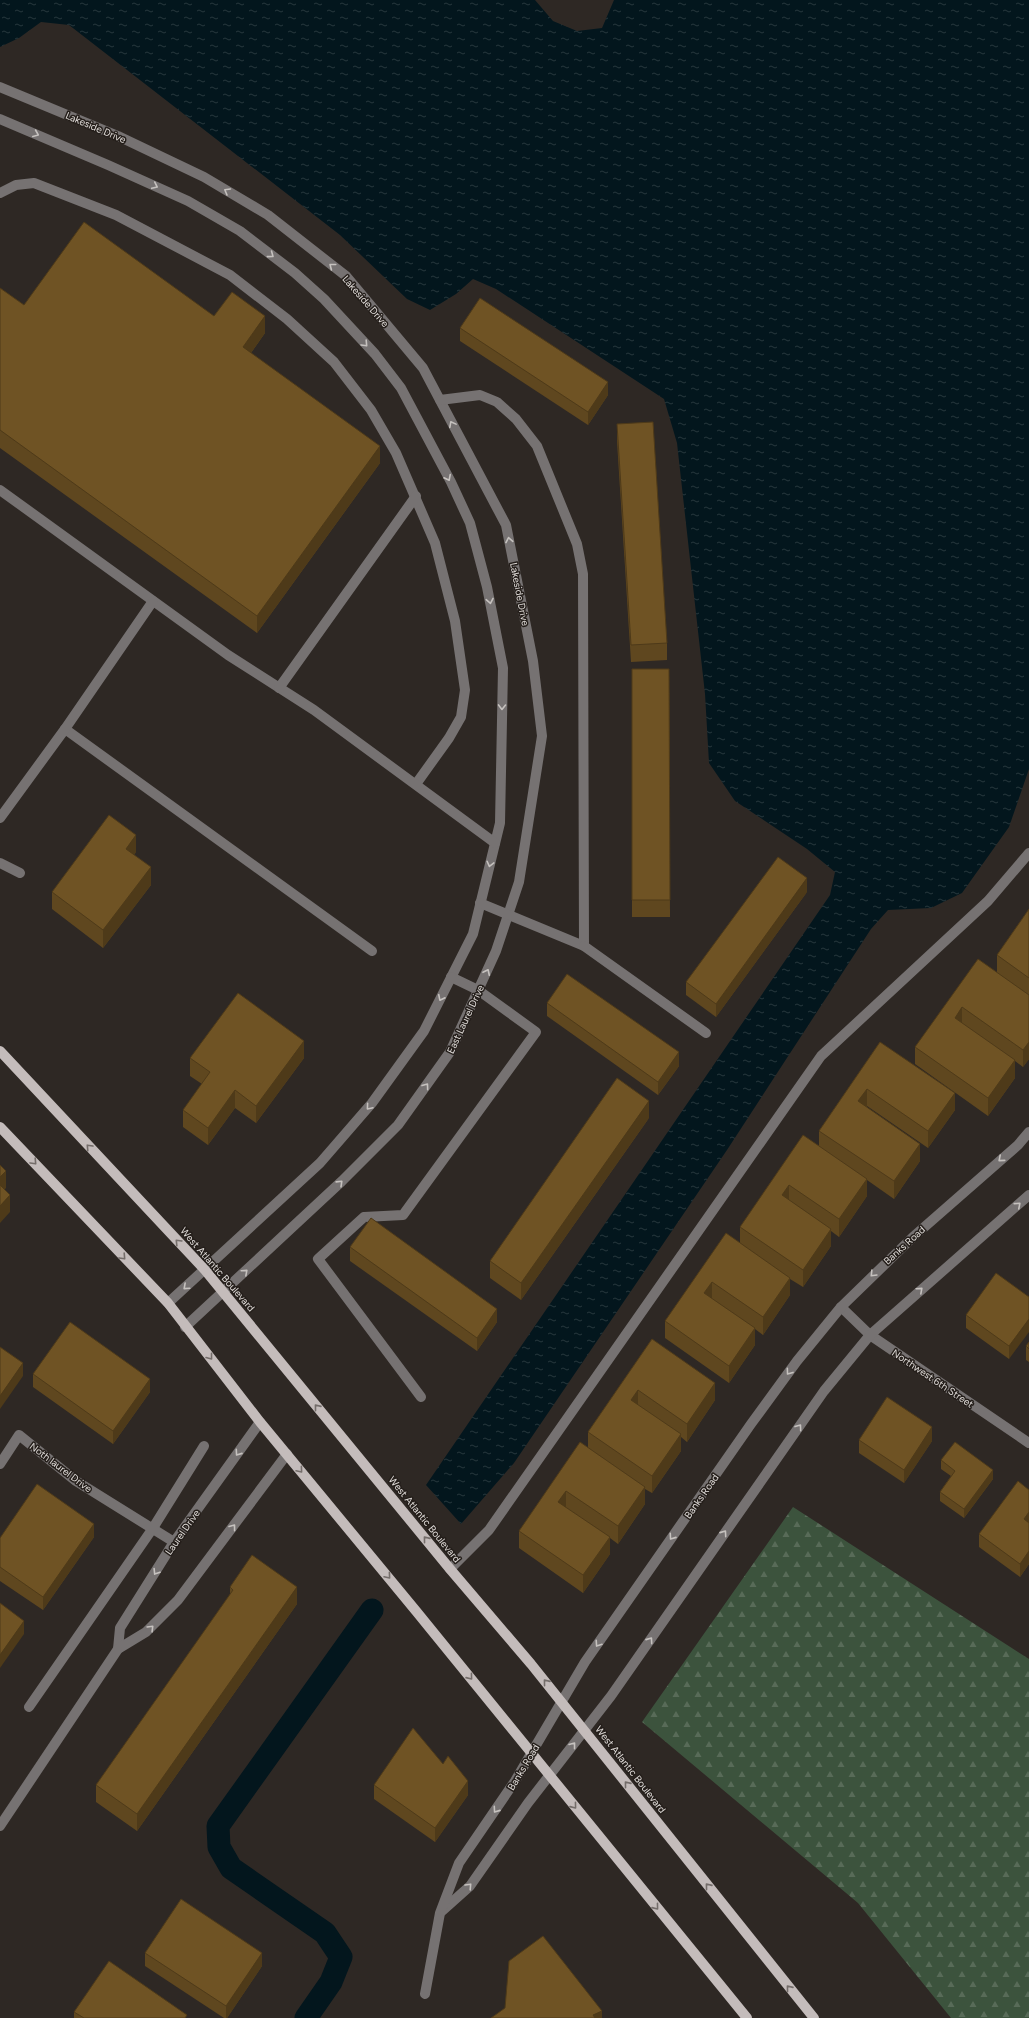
<svg xmlns="http://www.w3.org/2000/svg" width="1029" height="2018" viewBox="0 0 1029 2018" font-family="Figtree,sans-serif">
<defs>
<pattern id="forest-firs" width="22" height="20" patternUnits="userSpaceOnUse"><rect width="22" height="20" fill="#3c533d"/><path d="M5 1l3.5 6h-7zM16 11l3.5 6h-7z" fill="#586b58"/></pattern>
<pattern id="water-ripples" width="26" height="14" patternUnits="userSpaceOnUse"><rect width="26" height="14" fill="#03161d"/><path d="M2 4q2-2 4 0t4 0M15 11q2-2 4 0t4 0" fill="none" stroke="#27373d"/></pattern>
</defs>
<rect width="100%" height="100%" fill="#2e2824"/>
<path fill="url(#forest-firs)" d="M 793,1507 L 1029,1659 L 1029,2018 L 951,2018 L 858,1903 L 642,1722 Z"/>
<path fill="url(#water-ripples)" d="M 0,0 L 535,0 L 553,21 L 577,31 L 602,28 L 614,0 L 1029,0 L 1029,769 L 1009,827 L 962,893 L 931,908 L 888,910 L 871,929 L 727,1150 L 514,1463 L 461,1524 L 426,1485 L 830,895 L 835,872 L 807,849 L 735,801 L 709,763 L 705,694 L 677,443 L 664,399 L 496,289 L 473,279 L 456,294 L 430,310 L 407,299 L 340,235 L 69,25 L 41,22 L 19,38 L 0,47 Z"/>
<g fill="none" stroke-linecap="round" stroke-linejoin="round">
<path stroke="#03161d" stroke-width="23" d="M 306,2018 L 331,1982 L 341,1957 L 325,1933 L 231,1868 L 219,1847 L 218,1826 L 372,1610"/>
<g stroke="#767272" stroke-width="10">
<path d="M 0,87 L 118,136 L 204,177 L 268,215 L 346,276 L 423,368 L 506,525 L 533,661 L 542,736 L 519,882 L 496,951 L 450,1052 L 398,1125 L 342,1181 L 185,1327"/>
<path d="M 0,119 L 108,165 L 188,201 L 240,231 L 295,273 L 324,299 L 375,354 L 401,388 L 451,482 L 470,523 L 487,587 L 503,668 L 500,823 L 473,934 L 424,1031 L 372,1103 L 320,1163 L 168,1303"/>
<path d="M 0,193 L 16,185 L 34,183 L 116,215 L 230,275 L 287,319 L 334,362 L 371,410 L 396,453 L 435,543 L 455,621 L 465,690 L 461,717 L 449,738 L 416,784"/>
<path d="M 440,400 L 480,395 L 497,402 L 516,419 L 537,446 L 577,544 L 583,574 L 584,946 L 480,903"/>
<path d="M 0,490 L 228,655 L 314,710 L 495,843"/>
<path d="M 279,688 L 416,496"/>
<path d="M 65,729 L 372,951"/>
<path d="M 0,818 L 65,729 L 153,601"/>
<path d="M 0,863 L 20,873"/>
<path d="M 584,946 L 706,1033"/>
<path d="M 841,1307 L 870,1335 L 1029,1443"/>
<path d="M 421,1397 L 318,1259 L 364,1217 L 403,1215 L 536,1032 L 478,990 L 451,977"/>
<path d="M 0,1464 L 19,1435 L 76,1481 L 174,1542"/>
<path d="M 450,1569 L 489,1530 L 821,1056 L 988,901 L 1029,853"/>
<path d="M 118,1649 L 120,1628 L 174,1542 L 260,1422"/>
<path d="M 29,1707 L 153,1528 L 204,1446"/>
<path d="M 0,1826 L 118,1649 L 146,1632 L 178,1600 L 287,1454"/>
<path d="M 442,1911 L 470,1886 L 528,1803 L 611,1696 L 824,1391 L 870,1335 L 1029,1195"/>
<path d="M 425,1994 L 440,1913 L 459,1863 L 515,1781 L 585,1662 L 751,1424 L 797,1361 L 841,1307 L 913,1237 L 1018,1145 L 1029,1132"/>
</g>
<g stroke="#c4bcbb" stroke-width="10">
<path d="M 0,1051 L 205,1270 L 450,1569 L 531,1664 L 814,2018"/>
<path d="M 0,1127 L 168,1303 L 260,1422 L 416,1611 L 747,2018"/>
</g>
</g>
<g fill="#5f471f">
<path d="M 0,288 L 24,305 L 214,316 L 265,333 L 251,353 L 380,463 L 257,633 L 0,448 Z"/>
<path d="M 460,328 L 608,395 L 588,425 L 460,341 Z"/>
<path d="M 617,424 L 667,643 L 667,660 L 631,662 L 617,441 Z"/>
<path d="M 632,669 L 669,669 L 670,917 L 632,917 Z"/>
<path d="M 136,852 L 134,855 L 151,885 L 103,948 L 52,909 L 52,892 Z"/>
<path d="M 807,892 L 716,1017 L 686,995 L 686,982 Z"/>
<path d="M 1029,909 L 1029,1059 L 1023,1067 L 1015,1061 L 1015,1078 L 988,1116 L 915,1064 L 915,1047 L 997,972 L 997,955 Z"/>
<path d="M 547,1003 L 679,1066 L 658,1095 L 547,1016 Z"/>
<path d="M 880,1042 L 955,1110 L 928,1148 L 867,1106 L 867,1107 L 920,1161 L 894,1199 L 867,1180 L 867,1196 L 839,1237 L 831,1231 L 831,1246 L 803,1287 L 790,1279 L 790,1295 L 763,1335 L 755,1329 L 755,1345 L 729,1383 L 665,1338 L 665,1321 L 740,1243 L 740,1227 L 819,1146 L 819,1131 Z"/>
<path d="M 190,1058 L 304,1058 L 256,1123 L 235,1108 L 208,1145 L 183,1127 L 183,1110 L 202,1084 L 190,1076 Z"/>
<path d="M 649,1118 L 521,1300 L 490,1278 L 490,1261 Z"/>
<path d="M 350,1247 L 497,1322 L 477,1351 L 350,1261 Z"/>
<path d="M 1029,1297 L 1009,1359 L 966,1328 L 966,1315 Z"/>
<path d="M 652,1339 L 715,1400 L 687,1442 L 681,1437 L 681,1451 L 652,1493 L 645,1489 L 645,1504 L 618,1544 L 610,1538 L 610,1554 L 583,1593 L 519,1548 L 519,1531 L 588,1448 L 588,1432 Z"/>
<path d="M 1029,1342 L 1029,1362 L 1026,1360 L 1026,1346 Z"/>
<path d="M 33,1374 L 150,1392 L 113,1444 L 33,1387 Z"/>
<path d="M 859,1440 L 932,1441 L 904,1483 L 859,1453 Z"/>
<path d="M 941,1460 L 993,1479 L 964,1518 L 940,1501 L 940,1492 L 951,1476 L 941,1469 Z"/>
<path d="M 1029,1490 L 1029,1564 L 1020,1577 L 979,1547 L 979,1534 Z"/>
<path d="M 94,1537 L 43,1610 L 0,1581 L 0,1538 Z"/>
<path d="M 230,1587 L 297,1604 L 137,1831 L 96,1802 L 96,1785 L 230,1595 Z"/>
<path d="M 374,1785 L 468,1795 L 435,1842 L 374,1799 Z"/>
<path d="M 145,1953 L 262,1966 L 227,2018 L 224,2018 L 145,1966 Z"/>
<path d="M 74,2012 L 187,2018 L 74,2018 Z"/>
</g>
<g fill="#4e3a19">
<path d="M 265,316 L 265,333 L 243,364 L 243,347 Z"/>
<path d="M 608,382 L 608,395 L 588,425 L 588,412 Z"/>
<path d="M 380,446 L 380,463 L 257,633 L 257,616 Z"/>
<path d="M 136,835 L 136,852 L 126,866 L 126,849 Z"/>
<path d="M 151,867 L 151,885 L 103,948 L 103,930 Z"/>
<path d="M 807,878 L 807,892 L 716,1017 L 716,1004 Z"/>
<path d="M 962,1007 L 962,1024 L 955,1018 Z"/>
<path d="M 304,1041 L 304,1058 L 256,1123 L 256,1106 Z"/>
<path d="M 1029,1042 L 1029,1059 L 1023,1067 L 1023,1050 Z"/>
<path d="M 679,1052 L 679,1066 L 658,1095 L 658,1082 Z"/>
<path d="M 1015,1060 L 1015,1078 L 988,1116 L 988,1098 Z"/>
<path d="M 867,1089 L 867,1106 L 858,1119 L 858,1101 Z"/>
<path d="M 235,1090 L 235,1108 L 208,1145 L 208,1128 Z"/>
<path d="M 955,1093 L 955,1110 L 928,1148 L 928,1131 Z"/>
<path d="M 649,1101 L 649,1118 L 521,1300 L 521,1283 Z"/>
<path d="M 920,1144 L 920,1161 L 894,1199 L 894,1181 Z"/>
<path d="M 6,1171 L 6,1188 L 0,1194 L 0,1177 Z"/>
<path d="M 867,1179 L 867,1196 L 839,1237 L 839,1219 Z"/>
<path d="M 789,1185 L 789,1202 L 782,1195 Z"/>
<path d="M 10,1195 L 10,1212 L 0,1223 L 0,1206 Z"/>
<path d="M 831,1229 L 831,1246 L 803,1287 L 803,1270 Z"/>
<path d="M 790,1278 L 790,1295 L 763,1335 L 763,1317 Z"/>
<path d="M 712,1282 L 712,1299 L 704,1293 Z"/>
<path d="M 497,1309 L 497,1322 L 477,1351 L 477,1338 Z"/>
<path d="M 1029,1319 L 1029,1332 L 1009,1359 L 1009,1346 Z"/>
<path d="M 755,1328 L 755,1345 L 729,1383 L 729,1366 Z"/>
<path d="M 23,1363 L 23,1376 L 0,1409 L 0,1396 Z"/>
<path d="M 150,1379 L 150,1392 L 113,1444 L 113,1431 Z"/>
<path d="M 715,1383 L 715,1400 L 687,1442 L 687,1424 Z"/>
<path d="M 638,1390 L 638,1408 L 631,1400 Z"/>
<path d="M 932,1427 L 932,1441 L 904,1483 L 904,1470 Z"/>
<path d="M 681,1434 L 681,1451 L 652,1493 L 652,1476 Z"/>
<path d="M 993,1470 L 993,1479 L 964,1518 L 964,1509 Z"/>
<path d="M 645,1487 L 645,1504 L 618,1544 L 618,1526 Z"/>
<path d="M 566,1491 L 566,1508 L 558,1502 Z"/>
<path d="M 1029,1512 L 1029,1525 L 1024,1519 Z"/>
<path d="M 94,1524 L 94,1537 L 43,1610 L 43,1597 Z"/>
<path d="M 610,1537 L 610,1554 L 583,1593 L 583,1575 Z"/>
<path d="M 1029,1551 L 1029,1564 L 1020,1577 L 1020,1564 Z"/>
<path d="M 297,1587 L 297,1604 L 137,1831 L 137,1814 Z"/>
<path d="M 24,1621 L 24,1634 L 0,1668 L 0,1655 Z"/>
<path d="M 468,1781 L 468,1795 L 435,1842 L 435,1828 Z"/>
<path d="M 262,1953 L 262,1966 L 227,2018 L 226,2018 L 226,2006 Z"/>
<path d="M 602,2011 L 602,2018 L 593,2018 L 593,2015 Z"/>
</g>
<g fill="#6f5324" stroke="#4e3a19">
<path d="M 84,222 L 214,316 L 232,292 L 265,316 L 243,347 L 380,446 L 257,616 L 0,430 L 0,288 L 24,305 Z"/>
<path d="M 480,298 L 608,382 L 588,412 L 460,328 Z"/>
<path d="M 653,422 L 667,643 L 631,645 L 617,424 Z"/>
<path d="M 632,669 L 669,669 L 670,900 L 632,900 Z"/>
<path d="M 109,815 L 136,835 L 126,849 L 151,867 L 103,930 L 52,892 Z"/>
<path d="M 778,857 L 807,878 L 716,1004 L 686,982 Z"/>
<path d="M 1029,909 L 1029,978 L 997,955 Z"/>
<path d="M 978,959 L 1029,995 L 1029,1042 L 1023,1050 L 962,1007 L 955,1018 L 1015,1060 L 988,1098 L 915,1047 Z"/>
<path d="M 567,974 L 679,1052 L 658,1082 L 547,1003 Z"/>
<path d="M 238,993 L 304,1041 L 256,1106 L 235,1090 L 208,1128 L 183,1110 L 210,1072 L 190,1058 Z"/>
<path d="M 880,1042 L 955,1093 L 928,1131 L 867,1089 L 858,1101 L 920,1144 L 894,1181 L 819,1131 Z"/>
<path d="M 617,1078 L 649,1101 L 521,1283 L 490,1261 Z"/>
<path d="M 803,1135 L 867,1179 L 839,1219 L 789,1185 L 782,1195 L 831,1229 L 803,1270 L 740,1227 Z"/>
<path d="M 0,1165 L 6,1171 L 0,1177 Z"/>
<path d="M 0,1185 L 10,1195 L 0,1206 Z"/>
<path d="M 371,1218 L 497,1309 L 477,1338 L 350,1247 Z"/>
<path d="M 726,1233 L 790,1278 L 763,1317 L 712,1282 L 704,1293 L 755,1328 L 729,1366 L 665,1321 Z"/>
<path d="M 996,1273 L 1029,1297 L 1029,1319 L 1009,1346 L 966,1315 Z"/>
<path d="M 70,1322 L 150,1379 L 113,1431 L 33,1374 Z"/>
<path d="M 652,1339 L 715,1383 L 687,1424 L 638,1390 L 631,1400 L 681,1434 L 652,1476 L 588,1432 Z"/>
<path d="M 1029,1342 L 1029,1349 L 1026,1346 Z"/>
<path d="M 0,1347 L 23,1363 L 0,1396 Z"/>
<path d="M 887,1397 L 932,1427 L 904,1470 L 859,1440 Z"/>
<path d="M 580,1442 L 645,1487 L 618,1526 L 566,1491 L 558,1502 L 610,1537 L 583,1575 L 519,1531 Z"/>
<path d="M 955,1442 L 993,1470 L 964,1509 L 940,1492 L 955,1471 L 941,1460 Z"/>
<path d="M 1018,1481 L 1029,1490 L 1029,1512 L 1024,1519 L 1029,1523 L 1029,1551 L 1020,1564 L 979,1534 Z"/>
<path d="M 37,1484 L 94,1524 L 43,1597 L 0,1567 L 0,1538 Z"/>
<path d="M 252,1555 L 297,1587 L 137,1814 L 96,1785 L 233,1590 L 230,1587 Z"/>
<path d="M 0,1603 L 24,1621 L 0,1655 Z"/>
<path d="M 413,1728 L 443,1764 L 448,1756 L 468,1781 L 435,1828 L 374,1785 Z"/>
<path d="M 181,1899 L 262,1953 L 226,2006 L 145,1953 Z"/>
<path d="M 543,1936 L 602,2011 L 593,2015 L 595,2018 L 491,2018 L 505,2008 L 509,1961 Z"/>
<path d="M 109,1961 L 187,2015 L 185,2018 L 84,2018 L 74,2012 Z"/>
</g>
<defs><path id="oneway-chevron" d="M-2-3.5L2.5 0L-2 3.5" fill="none" stroke-width="1.6" stroke-linecap="round" stroke-linejoin="round"/></defs>
<g stroke="#c6c2bf">
<use href="#oneway-chevron" transform="translate(36 134) rotate(23)"/>
<use href="#oneway-chevron" transform="translate(155 186) rotate(25)"/>
<use href="#oneway-chevron" transform="translate(227 191) rotate(-150)"/>
<use href="#oneway-chevron" transform="translate(271 255) rotate(37)"/>
<use href="#oneway-chevron" transform="translate(332 266) rotate(-142)"/>
<use href="#oneway-chevron" transform="translate(365 344) rotate(47)"/>
<use href="#oneway-chevron" transform="translate(452 424) rotate(-118)"/>
<use href="#oneway-chevron" transform="translate(448 478) rotate(63)"/>
<use href="#oneway-chevron" transform="translate(509 540) rotate(-101)"/>
<use href="#oneway-chevron" transform="translate(490 601) rotate(79)"/>
<use href="#oneway-chevron" transform="translate(502 707) rotate(91)"/>
<use href="#oneway-chevron" transform="translate(490 864) rotate(104)"/>
<use href="#oneway-chevron" transform="translate(487 972) rotate(-65)"/>
<use href="#oneway-chevron" transform="translate(441 998) rotate(116)"/>
<use href="#oneway-chevron" transform="translate(426 1086) rotate(-54)"/>
<use href="#oneway-chevron" transform="translate(369 1107) rotate(130)"/>
<use href="#oneway-chevron" transform="translate(1001 1159) rotate(139)"/>
<use href="#oneway-chevron" transform="translate(340 1183) rotate(-44)"/>
<use href="#oneway-chevron" transform="translate(1018 1205) rotate(-41)"/>
<use href="#oneway-chevron" transform="translate(245 1272) rotate(-42)"/>
<use href="#oneway-chevron" transform="translate(873 1274) rotate(134)"/>
<use href="#oneway-chevron" transform="translate(186 1287) rotate(138)"/>
<use href="#oneway-chevron" transform="translate(920 1290) rotate(-42)"/>
<use href="#oneway-chevron" transform="translate(789 1372) rotate(126)"/>
<use href="#oneway-chevron" transform="translate(799 1427) rotate(-54)"/>
<use href="#oneway-chevron" transform="translate(238 1453) rotate(125)"/>
<use href="#oneway-chevron" transform="translate(233 1527) rotate(-53)"/>
<use href="#oneway-chevron" transform="translate(724 1533) rotate(-55)"/>
<use href="#oneway-chevron" transform="translate(672 1537) rotate(125)"/>
<use href="#oneway-chevron" transform="translate(156 1572) rotate(122)"/>
<use href="#oneway-chevron" transform="translate(151 1628) rotate(-45)"/>
<use href="#oneway-chevron" transform="translate(650 1640) rotate(-55)"/>
<use href="#oneway-chevron" transform="translate(598 1644) rotate(124)"/>
<use href="#oneway-chevron" transform="translate(573 1745) rotate(-52)"/>
<use href="#oneway-chevron" transform="translate(496 1810) rotate(125)"/>
<use href="#oneway-chevron" transform="translate(469 1886) rotate(-47)"/>
</g>
<g stroke="#746d6a">
<use href="#oneway-chevron" transform="translate(89 1147) rotate(-133)"/>
<use href="#oneway-chevron" transform="translate(34 1162) rotate(47)"/>
<use href="#oneway-chevron" transform="translate(178 1242) rotate(-134)"/>
<use href="#oneway-chevron" transform="translate(123 1257) rotate(47)"/>
<use href="#oneway-chevron" transform="translate(210 1357) rotate(52)"/>
<use href="#oneway-chevron" transform="translate(317 1407) rotate(-129)"/>
<use href="#oneway-chevron" transform="translate(300 1470) rotate(50)"/>
<use href="#oneway-chevron" transform="translate(426 1539) rotate(-129)"/>
<use href="#oneway-chevron" transform="translate(388 1576) rotate(50)"/>
<use href="#oneway-chevron" transform="translate(470 1677) rotate(51)"/>
<use href="#oneway-chevron" transform="translate(546 1682) rotate(-129)"/>
<use href="#oneway-chevron" transform="translate(627 1784) rotate(-129)"/>
<use href="#oneway-chevron" transform="translate(574 1806) rotate(51)"/>
<use href="#oneway-chevron" transform="translate(708 1886) rotate(-129)"/>
<use href="#oneway-chevron" transform="translate(656 1907) rotate(51)"/>
<use href="#oneway-chevron" transform="translate(789 1988) rotate(-129)"/>
</g>
<g text-anchor="middle" stroke-width="3" stroke-linejoin="round" paint-order="stroke">
<g font-size="10" fill="#e0dcd9" stroke="#241e1a">
<text transform="translate(96 127) rotate(23)" y="4">Lakeside Drive</text>
<text transform="translate(366 301) rotate(49)" y="4">Lakeside Drive</text>
<text transform="translate(520 594) rotate(79)" y="4">Lakeside Drive</text>
<text transform="translate(465 1019) rotate(-65)" y="4">East Laurel Drive</text>
<text transform="translate(904 1245) rotate(-42)" y="4">Banks Road</text>
<text transform="translate(218 1269) rotate(49)" y="4">West Atlantic Boulevard</text>
<text transform="translate(933 1378) rotate(34)" y="4">Northwest 6th Street</text>
<text transform="translate(61 1467) rotate(37)" y="4">Noth laurel Drive</text>
<text transform="translate(701 1496) rotate(-55)" y="4">Banks Road</text>
<text transform="translate(425 1519) rotate(51)" y="4">West Atlantic Boulevard</text>
<text transform="translate(182 1532) rotate(-55)" y="4">Laurel Drive</text>
<text transform="translate(523 1767) rotate(-59)" y="4">Banks Road</text>
<text transform="translate(631 1769) rotate(52)" y="4">West Atlantic Boulevard</text>
</g>
</g>
</svg>
